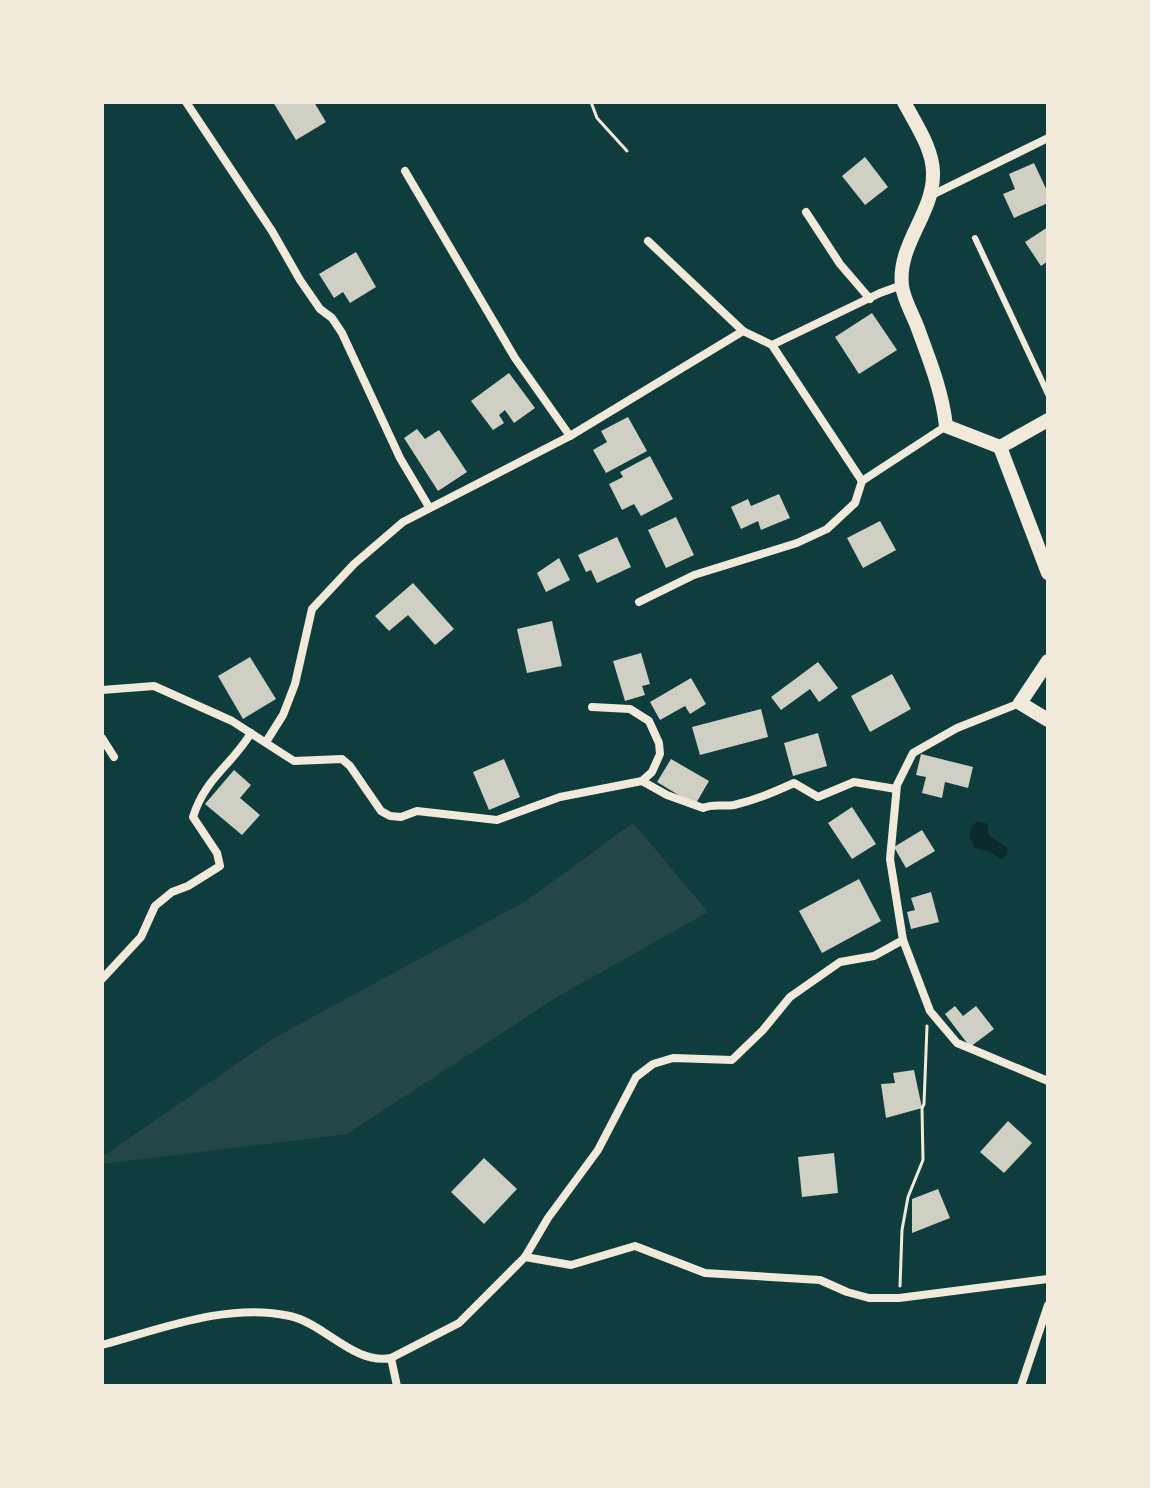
<svg xmlns="http://www.w3.org/2000/svg" width="1150" height="1488" viewBox="0 0 1150 1488" font-family="'Work Sans',sans-serif">
<rect width="100%" height="100%" fill="#0f3d3e"/>
<path fill="#244646" d="M 633,823 L 708,912 L 557,997 L 347,1134 L 102,1164 L 102,1157 L 274,1038 L 526,901 Z"/>
<path fill="#0a2a2b" d="M 977,821 L 988,824 C 988,827 987,831 988,834 C 988,836 1005,845 1008,849 L 1007,855 L 1001,859 L 988,851 L 975,848 C 968,838 968,829 977,821 Z"/>
<g fill="#cfcfc3">
<path d="M 273,102 L 314,102 L 326,122 L 296,140 Z"/>
<path d="M 865,157 L 888,187 L 865,205 L 842,176 Z"/>
<path d="M 1034,163 L 1048,193 L 1048,203 L 1014,218 L 1003,194 L 1015,189 L 1009,174 Z"/>
<path d="M 1048,227 L 1048,261 L 1041,266 L 1025,242 Z"/>
<path d="M 356,252 L 376,287 L 350,303 L 343,292 L 334,298 L 319,274 Z"/>
<path d="M 872,313 L 897,350 L 859,374 L 835,337 Z"/>
<path d="M 509,373 L 535,408 L 514,423 L 505,410 L 499,415 L 504,423 L 493,430 L 471,401 Z"/>
<path d="M 628,417 L 647,451 L 606,473 L 593,450 L 607,442 L 601,431 Z"/>
<path d="M 417,429 L 425,439 L 439,430 L 467,472 L 438,491 L 404,438 Z"/>
<path d="M 650,456 L 673,499 L 641,516 L 634,504 L 622,510 L 609,484 L 623,477 L 620,472 Z"/>
<path d="M 779,494 L 790,518 L 761,530 L 758,521 L 741,529 L 731,507 L 748,499 L 751,506 Z"/>
<path d="M 676,517 L 694,555 L 666,568 L 648,530 Z"/>
<path d="M 880,521 L 896,550 L 863,568 L 847,538 Z"/>
<path d="M 617,537 L 631,567 L 597,583 L 591,570 L 586,572 L 578,555 Z"/>
<path d="M 559,558 L 570,580 L 546,592 L 537,573 Z"/>
<path d="M 413,583 L 454,629 L 435,645 L 408,615 L 389,631 L 375,616 Z"/>
<path d="M 552,621 L 562,666 L 527,673 L 517,629 Z"/>
<path d="M 641,653 L 650,684 L 642,686 L 645,695 L 625,701 L 613,661 Z"/>
<path d="M 250,657 L 276,699 L 243,719 L 218,676 Z"/>
<path d="M 818,662 L 838,688 L 819,702 L 810,689 L 781,710 L 771,697 Z"/>
<path d="M 892,674 L 911,709 L 870,732 L 851,696 Z"/>
<path d="M 691,678 L 706,704 L 690,714 L 685,706 L 660,720 L 650,702 Z"/>
<path d="M 761,709 L 768,737 L 700,755 L 692,727 Z"/>
<path d="M 818,733 L 827,766 L 793,776 L 784,743 Z"/>
<path d="M 921,754 L 973,767 L 968,788 L 945,782 L 942,798 L 922,793 L 926,777 L 916,775 Z"/>
<path d="M 504,759 L 520,797 L 489,810 L 473,772 Z"/>
<path d="M 671,759 L 709,781 L 695,805 L 657,782 Z"/>
<path d="M 234,770 L 251,785 L 240,798 L 260,815 L 242,835 L 205,804 Z"/>
<path d="M 852,807 L 876,844 L 852,859 L 828,823 Z"/>
<path d="M 922,830 L 935,851 L 906,868 L 894,847 Z"/>
<path d="M 859,879 L 881,921 L 822,953 L 799,911 Z"/>
<path d="M 931,892 L 939,922 L 911,929 L 907,912 L 915,910 L 911,898 Z"/>
<path d="M 955,1006 L 963,1016 L 976,1006 L 994,1029 L 970,1047 L 945,1014 Z"/>
<path d="M 914,1070 L 922,1108 L 886,1118 L 881,1084 L 895,1083 L 893,1073 Z"/>
<path d="M 1008,1121 L 1032,1143 L 1004,1173 L 980,1152 Z"/>
<path d="M 834,1153 L 838,1193 L 802,1197 L 798,1157 Z"/>
<path d="M 484,1158 L 517,1189 L 484,1224 L 451,1192 Z"/>
<path d="M 938,1189 L 950,1218 L 912,1233 L 912,1199 Z"/>
</g>
<g fill="none" stroke-linecap="round" stroke-linejoin="round">
<g stroke="#f1e9da" stroke-width="3">
<path d="M 591,102 L 597,118 L 627,151"/>
<path d="M 900,1286 L 902,1230 L 908,1197 L 923,1160 L 922,1108 L 924,1104 L 927,1026"/>
</g>
<path stroke="#f1e9da" stroke-width="6" d="M 975,238 L 1048,394"/>
<g stroke="#f1e9da" stroke-width="8">
<path d="M 186,102 L 272,231 L 300,280 L 320,309 L 332,318 L 342,333 L 400,458 L 429,507"/>
<path d="M 405,171 L 515,358 L 570,436"/>
<path d="M 932,195 L 1048,138"/>
<path d="M 806,212 L 840,264 L 870,299"/>
<path d="M 648,241 L 743,331"/>
<path d="M 772,345 L 862,481"/>
<path d="M 639,602 L 694,575 L 797,543 L 827,529 L 855,503 L 862,481 L 946,426"/>
<path d="M 102,690 L 154,686 L 232,721 L 294,761 L 342,759 L 350,766 L 381,811 L 390,816 L 401,817 L 417,811 L 497,820 L 560,797 L 642,781 L 652,772 L 660,754 L 659,743 L 649,721 L 630,709 L 592,707"/>
<path d="M 1020,703 L 957,728 L 913,753 L 897,785 L 890,859 L 903,940 L 930,1011 L 957,1043 L 1048,1081"/>
<path d="M 102,738 L 114,757"/>
<path d="M 266,742 L 283,715 L 295,684 L 312,609 L 354,564 L 403,522 L 570,436 L 743,331 L 772,345 L 880,293 L 902,285"/>
<path d="M 642,781 L 667,795 L 703,808 C 714,803 722,807 734,805 C 756,800 774,792 794,783 L 818,797 L 854,782 L 896,789"/>
<path d="M 102,979 L 141,937 L 155,906 L 172,892 L 188,886 L 220,866 L 217,853 L 193,817 C 205,778 231,766 251,733"/>
<path d="M 525,1257 L 571,1265 L 635,1246 L 705,1273 L 820,1280 L 847,1292 L 869,1298 L 899,1298 L 1048,1279"/>
<path d="M 102,1345 C 161,1329 228,1302 290,1316 C 325,1324 354,1365 391,1358 L 459,1323 L 525,1257 L 548,1218 L 598,1150 L 636,1077 L 653,1064 L 673,1058 L 732,1060 L 763,1030 L 790,997 L 840,962 L 874,956 L 903,940"/>
<path d="M 391,1358 L 397,1386"/>
<path d="M 1021,1386 L 1048,1305"/>
</g>
<g stroke="#f1e9da" stroke-width="14">
<path d="M 904,102 C 915,123 934,150 933,175 C 933,214 897,245 902,286 C 904,300 912,313 917,326 C 929,359 942,390 946,426 L 1000,447"/>
<path d="M 1000,447 L 1048,573"/>
<path d="M 1000,447 L 1048,420"/>
<path d="M 1048,661 L 1020,703 L 1048,720"/>
</g>
</g>
<rect width="1150" height="1488" fill="none" stroke="#f1e9da" stroke-width="208"/>
</svg>
